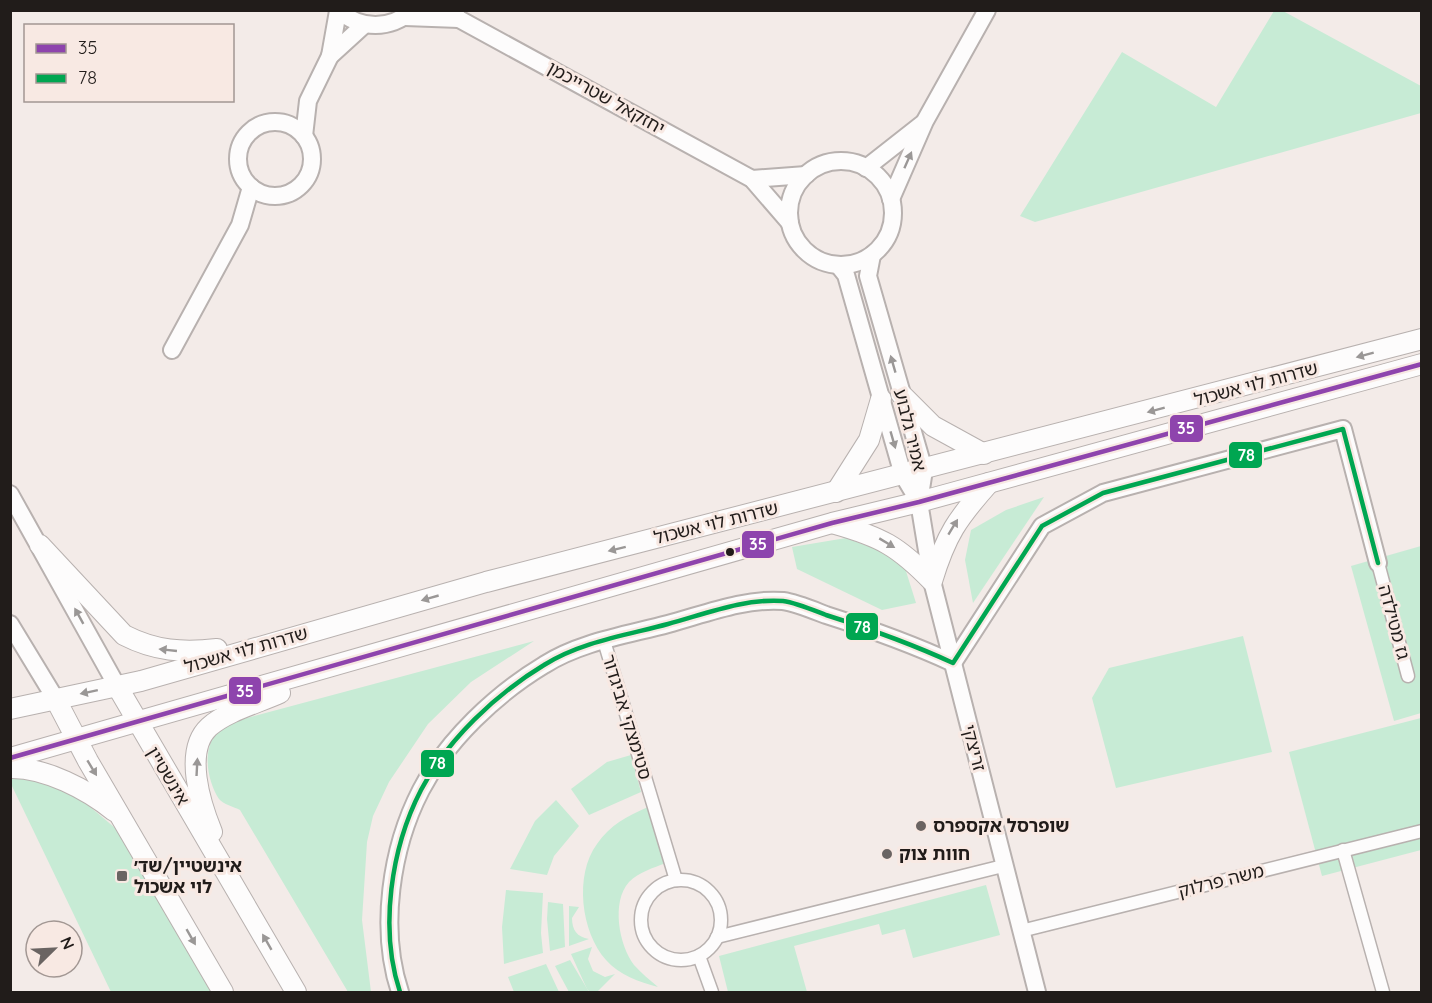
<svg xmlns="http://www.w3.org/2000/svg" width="1432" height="1003" viewBox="0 0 1432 1003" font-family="Quicksand,'Noto Sans Hebrew',sans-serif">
<rect width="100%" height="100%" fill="#f3ebe8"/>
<g fill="#c7ebd5">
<path d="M 1274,11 L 1283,11 L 1421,86 L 1421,113 L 1035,222 L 1020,216 L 1122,52 L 1216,107 Z"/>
<path d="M 1044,497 L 973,603 L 965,560 L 971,530 L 1006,510 Z"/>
<path d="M 846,538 L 881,551 L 905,568 L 916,603 L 882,610 L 797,569 L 792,547 Z"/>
<path d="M 1421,546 L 1421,713 L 1394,721 L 1351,566 Z"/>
<path d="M 1243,636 L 1272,752 L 1116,788 L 1092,698 L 1109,668 Z"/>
<path d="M 534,641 L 471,682 L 428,724 L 389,782 L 373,816 L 367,842 L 362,920 L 371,992 L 348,992 L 240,810 C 234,807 223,804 219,799 C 208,782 202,753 215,735 C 224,723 244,719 258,715 Z"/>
<path d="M 1421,718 L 1421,850 L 1322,876 L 1289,752 Z"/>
<path d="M 631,755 L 641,792 L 589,815 L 571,789 L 607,762 Z"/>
<path d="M 30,776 L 47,782 L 82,800 L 121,833 L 213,992 L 111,992 L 11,784 L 11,778 Z"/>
<path d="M 556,800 L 579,826 L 554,856 L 547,875 L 510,869 L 535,821 Z"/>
<path d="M 648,807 L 666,863 C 653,868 639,872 629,882 C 611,902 619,945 634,965 C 641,973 650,980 658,987 C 639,982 619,975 606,960 C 581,932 574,875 597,844 C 610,825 627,816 648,807 Z"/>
<path d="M 986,885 L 1000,935 L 913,958 L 905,929 L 882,935 L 879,924 L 794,946 L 807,992 L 728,992 L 719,956 Z"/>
<path d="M 506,890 L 543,893 L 541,933 L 543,953 L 504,964 L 502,927 Z"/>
<path d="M 548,902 L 563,904 L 565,947 L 550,951 L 547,919 Z"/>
<path d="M 569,906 L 579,907 L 572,918 C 572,930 577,937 589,939 L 569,946 Z"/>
<path d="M 592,947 L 588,959 L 593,971 L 605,977 L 615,974 L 597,992 L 590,992 L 587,989 L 571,954 Z"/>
<path d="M 570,960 L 589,992 L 569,992 L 555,966 Z"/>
<path d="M 546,964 L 559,992 L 514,992 L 508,977 Z"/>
</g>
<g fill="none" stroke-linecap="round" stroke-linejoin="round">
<g stroke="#b8b1af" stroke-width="15">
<g id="pedestrian">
<path d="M 1378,563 L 1408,676"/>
<path d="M 604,641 L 676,880"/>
<path d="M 1343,850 L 1383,992"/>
<circle cx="681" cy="920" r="40"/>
<path d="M 1021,931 L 1422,831"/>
<path d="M 717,937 L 1003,866"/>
<path d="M 699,956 L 712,992"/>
</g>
</g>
<g stroke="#b8b1af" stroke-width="20">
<g id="minor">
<path d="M 338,10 C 361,30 390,30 413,10"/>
<path d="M 451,10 L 459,19 L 752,179 L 790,223"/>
<path d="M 405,17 L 459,19"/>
<path d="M 330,56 L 364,25"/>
<circle cx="275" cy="159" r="37"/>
<path d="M 304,136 L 308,101 L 330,56 L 338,11"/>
<circle cx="841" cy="213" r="52"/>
<path d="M 866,168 L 922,124"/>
<path d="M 752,179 L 806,175"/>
<path d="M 891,199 L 925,121 L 987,10"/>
<path d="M 872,255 L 868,276 L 924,470 L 919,502 L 932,581 L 1037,992"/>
<path d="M 838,265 L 846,275 L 903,475 L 919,502"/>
<path d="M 172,350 L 240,225 L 251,187"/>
<path d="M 10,494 L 117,686"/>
<path d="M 10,624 L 55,698"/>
<path d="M 400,992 C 379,929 391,848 421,790 C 447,740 496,694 544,665 C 580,642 627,635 668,624 C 705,614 745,598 783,601 C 797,603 813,610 826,615 C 870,629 912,644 953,663 L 1042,526 L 1103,493 L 1343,429 L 1378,563"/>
</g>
</g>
<g stroke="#b8b1af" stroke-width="22">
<g id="tertiary">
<path d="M 901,394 L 933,426 L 984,454"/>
<path d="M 836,492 L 869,440 L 881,399"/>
<path d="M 835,524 C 881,537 898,546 932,581 C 946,535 957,519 989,483"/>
<path d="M 40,545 L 124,635 C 155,651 183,653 217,649"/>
<path d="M 117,686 L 296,992"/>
<path d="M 55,698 L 88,761 L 223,992"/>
<path d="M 10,709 L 141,681 L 486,582 L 1422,339"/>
<path d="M 10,758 L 832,523 L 919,502 L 1422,364"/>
<path d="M 10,768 C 45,767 88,790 114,811"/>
<path d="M 212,832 C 201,805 183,751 209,727 C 227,711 258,703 280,693"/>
</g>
</g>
<use href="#pedestrian" stroke="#fdfcfc" stroke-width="12"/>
<use href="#minor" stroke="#fdfcfc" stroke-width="16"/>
<use href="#tertiary" stroke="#fdfcfc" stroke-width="20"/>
<g stroke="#f8e9e3" stroke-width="9">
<path id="bus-1" d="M 10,758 L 832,523 L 919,502 L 1422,364"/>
</g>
<g stroke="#f8e9e3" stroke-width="9">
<path id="bus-2" d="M 400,992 C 379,929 391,848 421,790 C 447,740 496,694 544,665 C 580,642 627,635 668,624 C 705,614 745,598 783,601 C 797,603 813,610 826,615 C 870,629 912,644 953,663 L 1042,526 L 1103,493 L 1343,429 L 1378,563"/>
</g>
<use href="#bus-1" stroke="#8e44ad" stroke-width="4.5"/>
<use href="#bus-2" stroke="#00a651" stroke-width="4.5"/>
</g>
<defs><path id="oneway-solid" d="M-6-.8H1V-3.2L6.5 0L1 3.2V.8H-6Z" transform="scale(1.5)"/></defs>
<g fill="#9a9796">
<use href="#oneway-solid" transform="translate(908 160) rotate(-66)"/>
<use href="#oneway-solid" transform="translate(1365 355) rotate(165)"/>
<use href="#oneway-solid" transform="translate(893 364) rotate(-106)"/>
<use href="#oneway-solid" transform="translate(1156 410) rotate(165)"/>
<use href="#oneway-solid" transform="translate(893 440) rotate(74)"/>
<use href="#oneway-solid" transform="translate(953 527) rotate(-59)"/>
<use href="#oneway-solid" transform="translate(887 543) rotate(31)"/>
<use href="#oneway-solid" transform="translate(617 549) rotate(166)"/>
<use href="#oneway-solid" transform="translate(430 598) rotate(164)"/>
<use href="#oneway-solid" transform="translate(79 616) rotate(-119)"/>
<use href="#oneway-solid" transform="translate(168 650) rotate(-174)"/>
<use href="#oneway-solid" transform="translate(89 692) rotate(168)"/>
<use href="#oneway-solid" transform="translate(197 767) rotate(-87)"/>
<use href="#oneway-solid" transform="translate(92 768) rotate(59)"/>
<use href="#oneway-solid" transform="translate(191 937) rotate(60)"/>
<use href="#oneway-solid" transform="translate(267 942) rotate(-120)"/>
</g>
<circle fill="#211c1a" stroke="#f8e9e3" stroke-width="2" cx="730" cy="552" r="5"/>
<g fill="#6a6462" stroke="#f8e9e3" stroke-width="2">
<circle cx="921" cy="826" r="6"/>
<circle cx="887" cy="854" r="6"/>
<rect x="116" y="870" width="12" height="12" rx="3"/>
</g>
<g text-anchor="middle" stroke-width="6" stroke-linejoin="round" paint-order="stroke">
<g font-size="18" fill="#211c1a" stroke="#f8e9e3">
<text transform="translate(606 98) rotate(29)" y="6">יחזקאל שטרייכמן</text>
<text transform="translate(1256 384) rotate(-15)" y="6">שדרות לוי אשכול</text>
<text transform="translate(910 430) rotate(76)" y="6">אמיר גלבוע</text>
<text transform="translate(716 523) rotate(-14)" y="6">שדרות לוי אשכול</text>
<text transform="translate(1394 622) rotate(75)" y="6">גז מטילדה</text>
<text transform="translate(246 650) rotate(-16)" y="6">שדרות לוי אשכול</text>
<text transform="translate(627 717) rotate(73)" y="6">סטימצקי אביגדור</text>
<text transform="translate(974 748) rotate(76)" y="6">זריצקי</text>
<text transform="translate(168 776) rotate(59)" y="6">אינשטיין</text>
<text transform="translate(1221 881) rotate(-14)" y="6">משה פרלוק</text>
</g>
<g font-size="18" font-weight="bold" fill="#211c1a" stroke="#f8e9e3" text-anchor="start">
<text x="933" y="832">שופרסל אקספרס</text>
<text x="899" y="860">חוות צוק</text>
<text x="134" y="872">אינשטיין/שד׳<tspan x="134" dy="21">לוי אשכול</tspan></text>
</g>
</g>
<g stroke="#f8e9e3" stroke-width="2">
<rect x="1169" y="414" width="35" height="29" rx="6" fill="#8e44ad"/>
<rect x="1228" y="441" width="35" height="28" rx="6" fill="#00a651"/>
<rect x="741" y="530" width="34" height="29" rx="6" fill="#8e44ad"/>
<rect x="845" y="612" width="34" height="29" rx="6" fill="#00a651"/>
<rect x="228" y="676" width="34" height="29" rx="6" fill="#8e44ad"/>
<rect x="420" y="749" width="35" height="29" rx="6" fill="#00a651"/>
</g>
<g font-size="16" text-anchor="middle" font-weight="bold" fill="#fff">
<text x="1186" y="434">35</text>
<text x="1246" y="461">78</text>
<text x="758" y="550">35</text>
<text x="862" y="633">78</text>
<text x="245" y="697">35</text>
<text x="437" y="769">78</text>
</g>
<rect width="1432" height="1003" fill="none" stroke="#211c1a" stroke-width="24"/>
<rect x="24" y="24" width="210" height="78" fill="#f8e9e3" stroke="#a29793" stroke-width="1.5"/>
<rect x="36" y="44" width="30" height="9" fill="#8e44ad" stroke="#a29793" stroke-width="1.5"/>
<text x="78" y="54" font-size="18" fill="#211c1a">35</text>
<rect x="36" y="74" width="30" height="9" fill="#00a651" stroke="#a29793" stroke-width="1.5"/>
<text x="78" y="84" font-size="18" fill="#211c1a">78</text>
<g transform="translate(54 949) rotate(66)"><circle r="28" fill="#f8e9e3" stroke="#a29793" stroke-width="1.5"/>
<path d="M0-4.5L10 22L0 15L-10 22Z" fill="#6a6462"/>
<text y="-9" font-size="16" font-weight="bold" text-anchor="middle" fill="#211c1a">N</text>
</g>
</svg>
